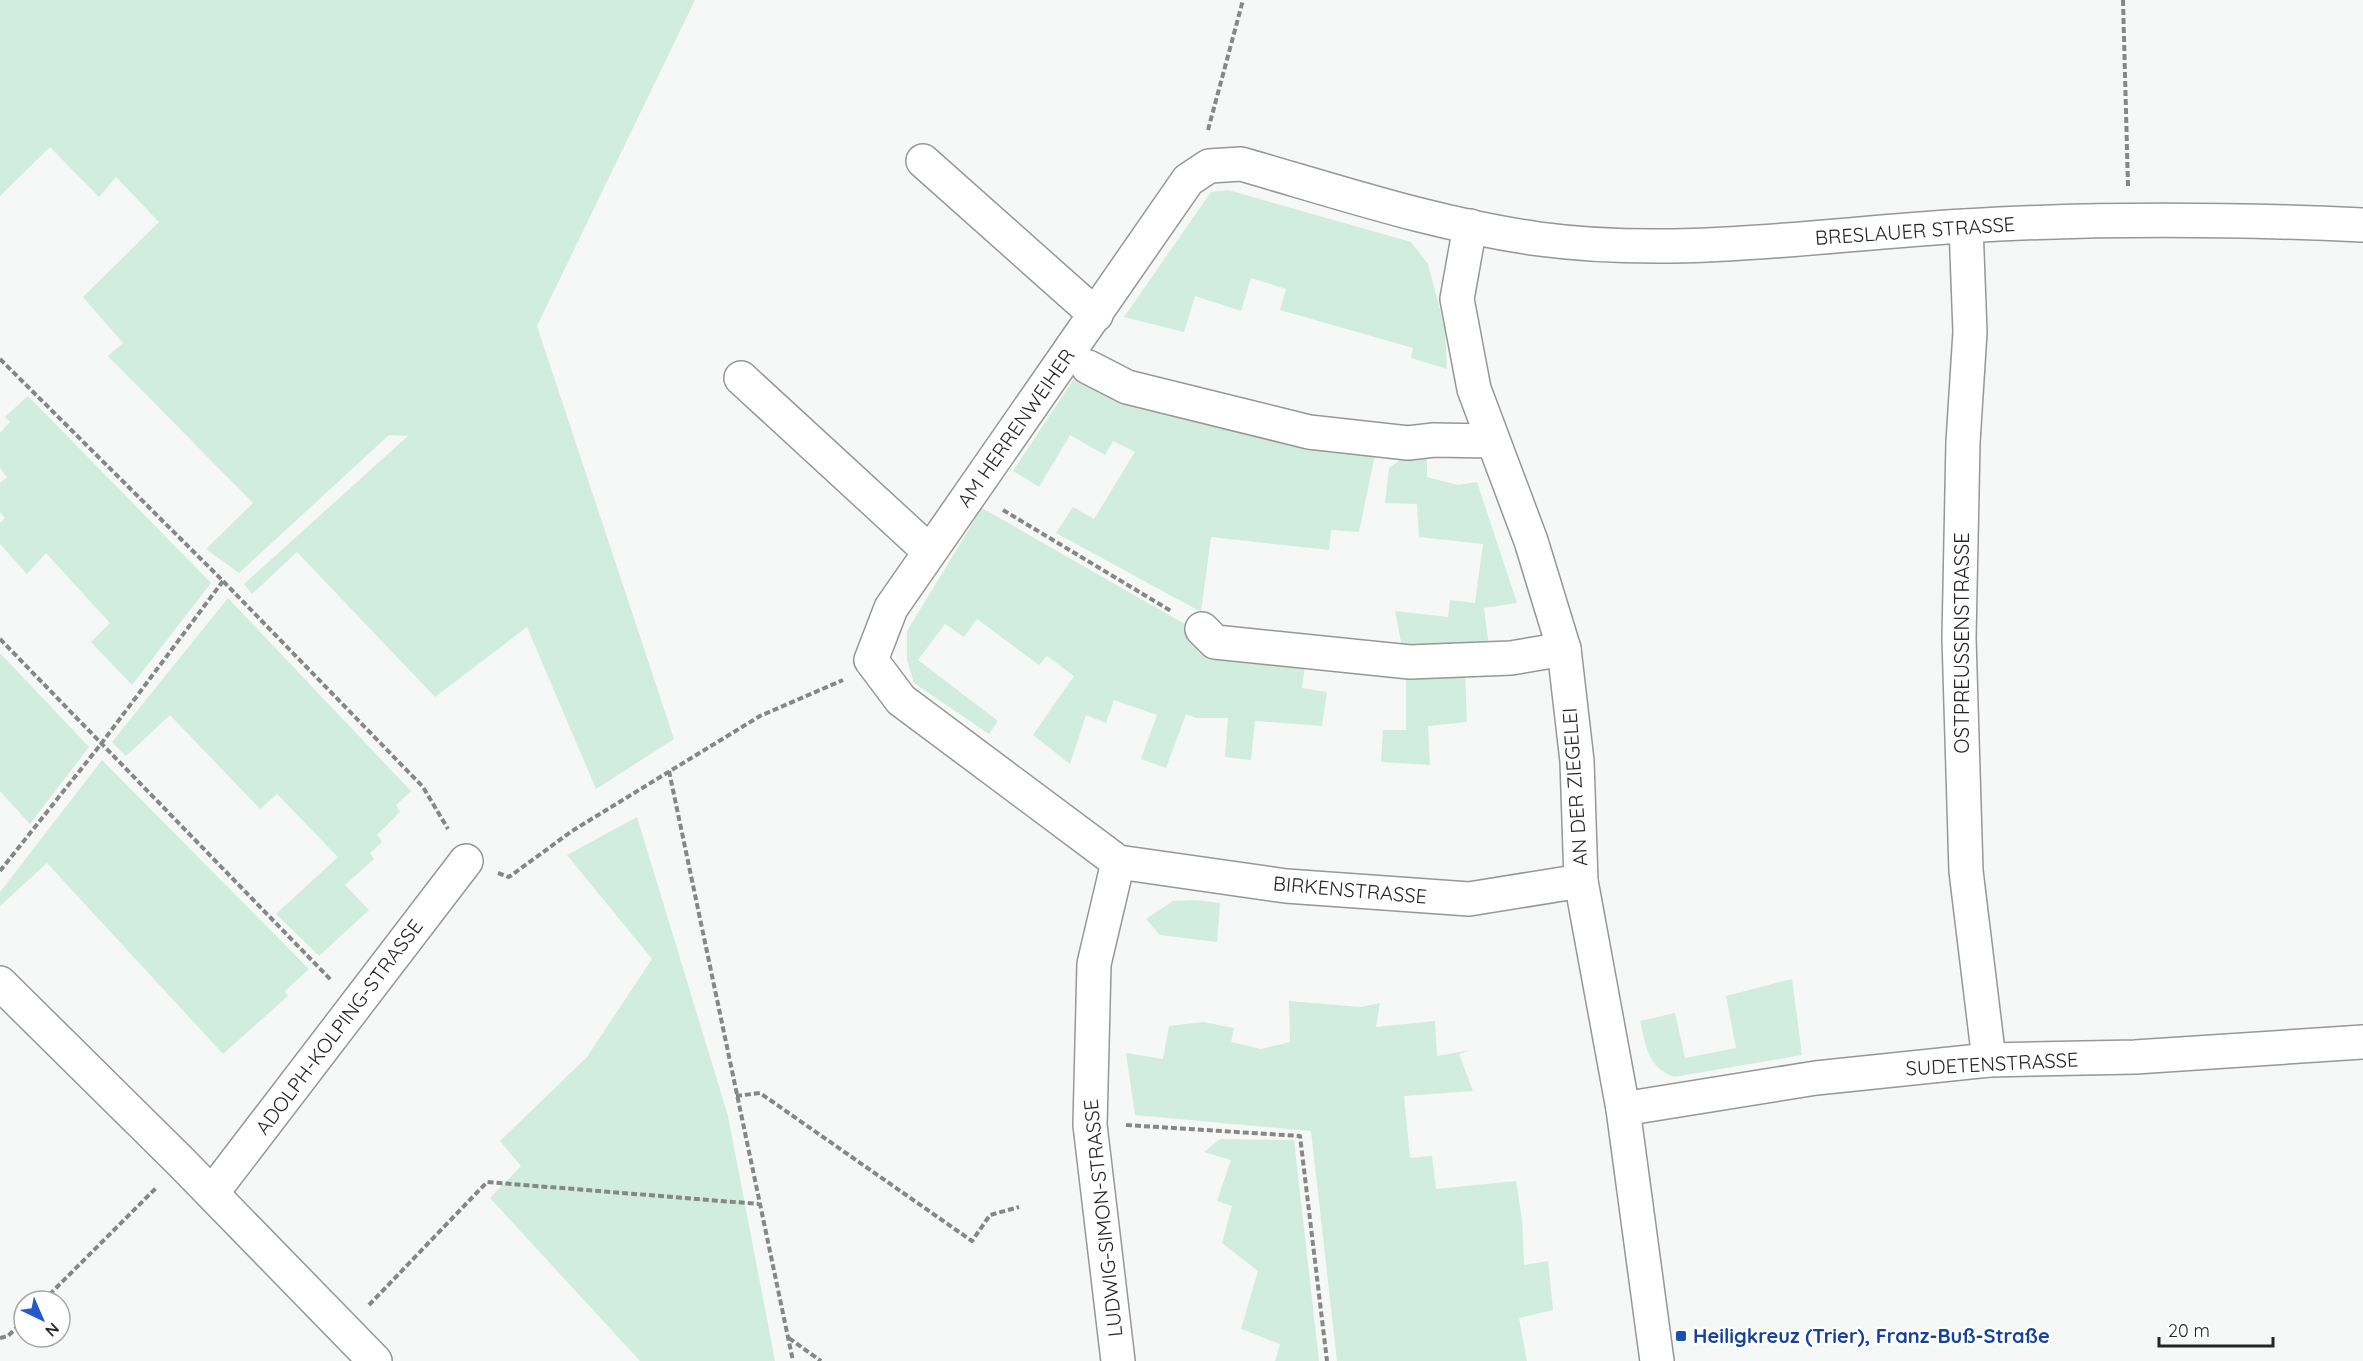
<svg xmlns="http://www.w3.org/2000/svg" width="2363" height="1361" viewBox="0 0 2363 1361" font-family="Quicksand,sans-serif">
<rect width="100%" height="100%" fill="#f6f7f7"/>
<g fill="#d1eddf">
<path d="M 0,0 L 695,0 L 537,326 L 674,739 L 596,789 L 527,627 L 435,697 L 297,552 L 252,594 L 244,584 L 408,436 L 389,435 L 239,573 L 206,549 L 253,503 L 108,356 L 123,343 L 83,297 L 159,222 L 116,177 L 99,197 L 50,147 L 0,196 Z"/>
<path d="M 1228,190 L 1411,242 L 1428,264 L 1445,329 L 1447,369 L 1411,358 L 1413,348 L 1280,310 L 1286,289 L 1251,278 L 1241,311 L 1195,296 L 1184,332 L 1124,317 L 1211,192 Z"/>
<path d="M 1079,371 L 1376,450 L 1359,532 L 1331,530 L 1329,550 L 1211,537 L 1201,612 L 1056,533 L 1073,507 L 1094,519 L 1135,452 L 1113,441 L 1105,455 L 1070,435 L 1039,487 L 1013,471 Z"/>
<path d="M 28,396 L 211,583 L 132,685 L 91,642 L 110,623 L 46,553 L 27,574 L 0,544 L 0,523 L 5,518 L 0,512 L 0,483 L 7,477 L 0,468 L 0,433 L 10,422 L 5,417 Z"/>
<path d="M 1427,452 L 1427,477 L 1458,485 L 1477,482 L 1517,603 L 1484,608 L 1489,647 L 1403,652 L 1395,611 L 1448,617 L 1450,600 L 1475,603 L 1483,544 L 1419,537 L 1417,504 L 1385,503 L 1389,468 L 1404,457 Z"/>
<path d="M 982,508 L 1190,627 L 1200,654 L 1305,665 L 1302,688 L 1327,692 L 1322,726 L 1255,721 L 1251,760 L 1225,757 L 1228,718 L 1196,718 L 1186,714 L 1166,768 L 1141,759 L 1157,715 L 1114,700 L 1106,723 L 1086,715 L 1070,764 L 1033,735 L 1074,676 L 1047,656 L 1039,665 L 977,619 L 964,637 L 945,624 L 918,660 L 998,721 L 989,734 L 914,683 L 907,660 L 907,631 Z"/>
<path d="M 228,598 L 411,791 L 396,805 L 400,812 L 377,835 L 382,842 L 370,853 L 374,859 L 345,885 L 369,910 L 319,956 L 276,914 L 338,857 L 277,794 L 260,809 L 170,715 L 126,756 L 112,742 Z"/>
<path d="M 0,653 L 89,747 L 30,824 L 0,791 Z"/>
<path d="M 1465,670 L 1467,722 L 1428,726 L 1430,765 L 1381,762 L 1383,730 L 1406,730 L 1406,672 Z"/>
<path d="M 102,760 L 309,969 L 285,991 L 288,996 L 223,1054 L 47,863 L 0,906 L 0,892 Z"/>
<path d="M 637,817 L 728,1116 L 775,1361 L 640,1361 L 490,1198 L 521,1166 L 500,1141 L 587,1057 L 652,959 L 567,855 Z"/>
<path d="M 1194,900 L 1220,903 L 1217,942 L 1160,935 L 1146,919 L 1173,901 Z"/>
<path d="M 1792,979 L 1802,1055 L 1674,1077 C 1647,1067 1646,1045 1640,1021 L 1675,1013 L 1685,1058 L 1736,1048 L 1726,996 Z"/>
<path d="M 1289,1001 L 1361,1007 L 1380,1003 L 1376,1027 L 1435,1021 L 1437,1056 L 1471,1050 L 1459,1054 L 1473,1091 L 1404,1096 L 1410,1158 L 1432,1156 L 1436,1189 L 1516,1181 L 1522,1220 L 1524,1265 L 1548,1261 L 1553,1310 L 1519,1318 L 1527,1361 L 1337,1361 L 1311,1131 L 1135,1115 L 1126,1053 L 1163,1059 L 1169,1026 L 1203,1022 L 1234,1028 L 1231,1042 L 1261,1049 L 1290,1042 Z"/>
<path d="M 1220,1139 L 1294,1140 L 1319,1361 L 1275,1361 L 1280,1344 L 1241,1329 L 1258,1271 L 1222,1243 L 1232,1206 L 1217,1201 L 1231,1160 L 1204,1152 Z"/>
</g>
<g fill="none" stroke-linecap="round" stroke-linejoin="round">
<g stroke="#969797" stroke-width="36">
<g id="minor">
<path d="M 923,161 L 1096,315"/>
<path d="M 1470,226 L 1457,299 L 1474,389 L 1531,541 L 1564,649 L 1577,761 L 1581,881 L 1623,1109 L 1657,1361"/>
<path d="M 1966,226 L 1970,332 L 1963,442 L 1959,638 L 1966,871 L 1989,1060"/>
<path d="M 1088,367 L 1127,387 L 1309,432 L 1408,443 L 1434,440 L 1492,441"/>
<path d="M 741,378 L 929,551"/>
<path d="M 1202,629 L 1215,642 L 1410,662 L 1511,658 L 1564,649"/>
<path d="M 1581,881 L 1469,899 L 1286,886 L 1118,862 L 901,700 L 871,660 L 891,608 L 1188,180 L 1209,166 L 1241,164 C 1339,192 1437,225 1539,239 C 1680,258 1823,234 1965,226 C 2094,218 2233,219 2363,225"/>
<path d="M 0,983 L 182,1163 L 375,1361"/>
<path d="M 1623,1109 L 1816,1078 L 1989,1060 L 2135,1057 L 2363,1042"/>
<path d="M 212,1193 L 466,861"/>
<path d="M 1118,1361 L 1090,1125 L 1094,964 L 1118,862"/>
</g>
</g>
<g stroke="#868787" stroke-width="4" stroke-dasharray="6 3" stroke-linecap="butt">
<path d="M 2123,0 L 2128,186"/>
<path d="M 1208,130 L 1243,0"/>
<path d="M 0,359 L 223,581 L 423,787 L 448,829"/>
<path d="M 1003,510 L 1171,611"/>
<path d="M 0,639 L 331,980"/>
<path d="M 669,771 L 793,1361"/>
<path d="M 0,871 L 101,744 L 223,581"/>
<path d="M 498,873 L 509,877 L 572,831 L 760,716 L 843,680"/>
<path d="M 736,1096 L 760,1093 L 972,1241 L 990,1215 L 1019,1207"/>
<path d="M 1126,1125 L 1300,1136 L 1327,1361"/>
<path d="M 43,1301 L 156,1188"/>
<path d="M 369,1305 L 487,1182 L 759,1204"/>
<path d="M 0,1338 L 8,1336 L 24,1320"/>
<path d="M 789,1338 L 821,1361"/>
</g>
<use href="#minor" stroke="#fff" stroke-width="33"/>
</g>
<rect fill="#1a4fb4" stroke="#fff" stroke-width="2" x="1675" y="1330" width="12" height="12" rx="3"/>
<g text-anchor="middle" stroke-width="4.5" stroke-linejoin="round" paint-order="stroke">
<g font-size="20" fill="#242525" stroke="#fff">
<text transform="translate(1915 231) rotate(-4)" y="7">BRESLAUER STRASSE</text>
<text transform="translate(1016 428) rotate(-55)" y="7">AM HERRENWEIHER</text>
<text transform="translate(1962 643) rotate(-90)" y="7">OSTPREUSSENSTRASSE</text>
<text transform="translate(1575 787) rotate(-94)" y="7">AN DER ZIEGELEI</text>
<text transform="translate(1350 890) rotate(5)" y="7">BIRKENSTRASSE</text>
<text transform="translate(339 1027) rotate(-53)" y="7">ADOLPH-KOLPING-STRASSE</text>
<text transform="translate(1992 1064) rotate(-3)" y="7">SUDETENSTRASSE</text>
<text transform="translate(1103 1218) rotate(-96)" y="7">LUDWIG-SIMON-STRASSE</text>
</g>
<g font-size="20" font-weight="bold" fill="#164399" stroke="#fff" text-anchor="start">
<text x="1693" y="1343">Heiligkreuz (Trier), Franz-Buß-Straße</text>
</g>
</g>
<g transform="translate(42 1319) rotate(136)"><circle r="28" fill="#ffffff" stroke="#a7a8a8" stroke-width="1.5"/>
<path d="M0-4.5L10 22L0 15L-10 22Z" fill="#255ac8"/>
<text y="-9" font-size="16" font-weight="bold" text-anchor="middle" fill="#242525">N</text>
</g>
<path d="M2159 1337v9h114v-9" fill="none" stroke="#242525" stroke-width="3"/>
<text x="2168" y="1337" font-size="18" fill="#242525" stroke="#ffffff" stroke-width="4.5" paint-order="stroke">20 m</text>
</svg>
